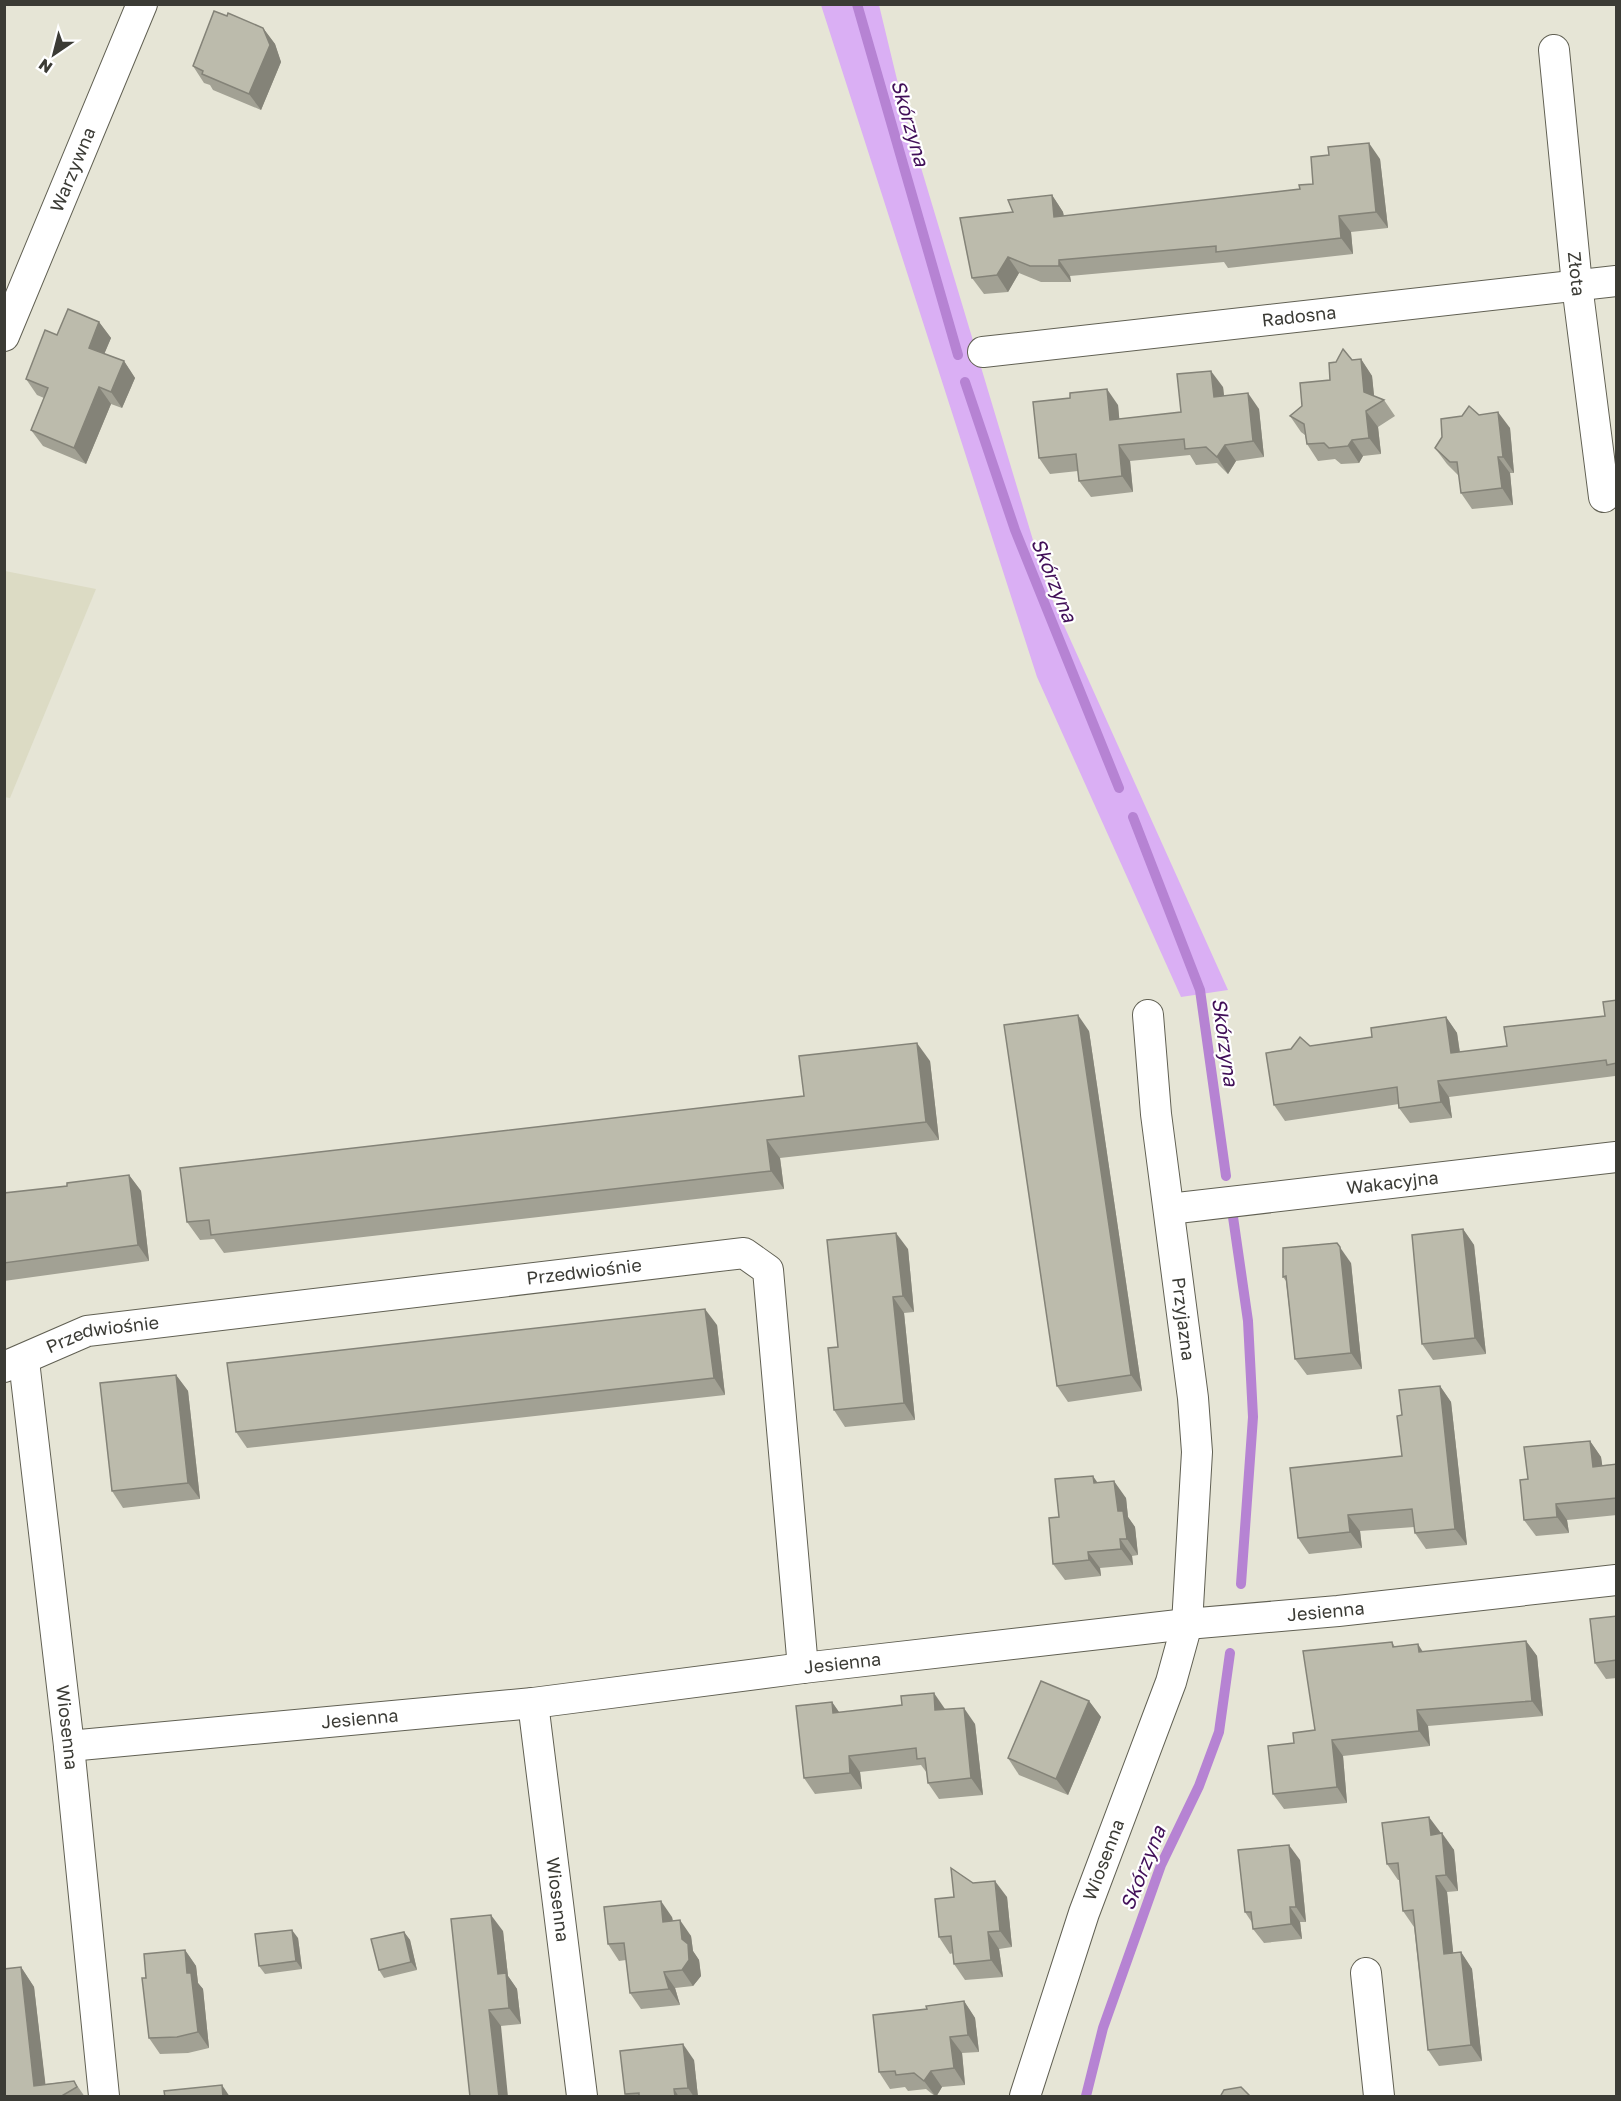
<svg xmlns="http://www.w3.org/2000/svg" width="1621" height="2101" viewBox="0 0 1621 2101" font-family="'Golos Text',sans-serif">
<rect width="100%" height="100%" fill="#e6e5d6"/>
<path fill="#dcdbc4" d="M 5,571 L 96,589 L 10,798 L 4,797 Z"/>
<path fill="#daaff4" d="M 821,5 L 879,5 L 907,121 L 1048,590 L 1228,990 L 1181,997 L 1037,677 Z"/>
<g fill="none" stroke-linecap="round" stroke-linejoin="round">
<g stroke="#b683d3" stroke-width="10">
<path d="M 857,4 L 958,355"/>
<path d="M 965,382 L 1015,530 L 1119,788"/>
<path d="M 1133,817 L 1200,990 L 1226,1176"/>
<path d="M 1233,1217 L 1248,1321 L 1253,1417 L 1241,1584"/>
<path d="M 1086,2096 L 1103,2028 L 1161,1865 L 1199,1786 L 1219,1732 L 1230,1653"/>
</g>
<g stroke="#616053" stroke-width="32">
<g id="minor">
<path id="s1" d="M 1554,50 L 1577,285 L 1604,497"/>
<path id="s2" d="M 4,336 L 142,4"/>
<path id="s3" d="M 983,352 L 1616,281"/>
<path id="s4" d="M 1169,1209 L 1616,1157"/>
<path id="s5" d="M 24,1361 L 69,1746 L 104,2096"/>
<path id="s6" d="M 4,1367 L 87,1331 L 744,1253 L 768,1270 L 803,1668"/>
<path id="s7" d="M 533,1703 L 582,2096"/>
<path id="s8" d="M 69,1746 L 533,1703 L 803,1668 L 1187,1624 L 1338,1611 L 1616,1580"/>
<path d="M 1366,1973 L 1379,2096"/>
<path id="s9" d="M 1025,2096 L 1084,1913 L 1171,1682 L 1187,1624 L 1197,1452 L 1193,1398 L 1156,1114 L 1148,1015"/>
</g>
</g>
<use href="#minor" stroke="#fff" stroke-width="30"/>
</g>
<g fill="#a2a194">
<path d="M 227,16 L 263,28 L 275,44 L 281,62 L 261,110 L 213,90 L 210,85 L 204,83 L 193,66 Z"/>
<path d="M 1380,159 L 1388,228 L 1351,232 L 1353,254 L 1228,268 L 1224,262 L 1070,276 L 1071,282 L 1041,282 L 1019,273 L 1008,292 L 984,294 L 972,278 L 1013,212 L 1052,195 L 1063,212 L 1064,216 L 1300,189 Z"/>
<path d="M 99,322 L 111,338 L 104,354 L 124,361 L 135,378 L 122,408 L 111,404 L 86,464 L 43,446 L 31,430 L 44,398 L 37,395 L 26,379 L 57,335 Z"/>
<path d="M 1361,359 L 1372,376 L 1374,396 L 1384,400 L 1395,416 L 1378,427 L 1381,454 L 1363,456 L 1359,463 L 1341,464 L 1335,459 L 1318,461 L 1307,444 L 1305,435 L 1301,432 L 1290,416 L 1302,406 L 1330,380 L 1352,360 Z"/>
<path d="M 1223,387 L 1224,396 L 1259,409 L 1264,457 L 1236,461 L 1228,474 L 1217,463 L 1196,465 L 1190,455 L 1130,461 L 1133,492 L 1091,497 L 1079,481 L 1078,471 L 1050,474 L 1039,458 L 1070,398 L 1118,405 L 1119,419 L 1181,412 Z"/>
<path d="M 1479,415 L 1510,428 L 1514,473 L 1510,473 L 1513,505 L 1472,509 L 1461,493 L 1459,476 L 1447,464 L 1435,448 Z"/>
<path d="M 1617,1000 L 1617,1079 L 1615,1076 L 1449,1097 L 1452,1118 L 1410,1123 L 1399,1108 L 1399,1104 L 1285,1121 L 1274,1105 L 1310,1046 L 1372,1037 L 1446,1017 L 1457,1033 L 1460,1052 L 1507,1046 L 1605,1016 Z"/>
<path d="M 1089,1031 L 1142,1391 L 1068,1402 L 1057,1386 Z"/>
<path d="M 930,1061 L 939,1140 L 780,1158 L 784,1189 L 224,1253 L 214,1239 L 200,1240 L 187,1222 L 804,1096 Z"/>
<path d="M 129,1175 L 141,1191 L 149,1261 L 4,1281 L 4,1193 L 67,1186 Z"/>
<path d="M 1463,1229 L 1474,1245 L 1486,1354 L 1433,1360 L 1422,1344 Z"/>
<path d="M 908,1249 L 914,1312 L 904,1313 L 915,1420 L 845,1427 L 834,1410 L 838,1347 Z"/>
<path d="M 1351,1263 L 1362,1369 L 1307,1375 L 1295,1359 L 1286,1281 L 1283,1277 Z"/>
<path d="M 717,1325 L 725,1395 L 247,1448 L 236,1432 Z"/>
<path d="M 176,1375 L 188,1391 L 200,1499 L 123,1508 L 112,1491 Z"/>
<path d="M 1440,1386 L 1451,1402 L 1467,1545 L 1426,1549 L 1415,1533 L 1414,1527 L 1360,1531 L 1362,1548 L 1309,1554 L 1298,1538 L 1402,1456 L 1402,1415 Z"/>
<path d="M 1590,1441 L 1601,1457 L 1602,1465 L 1617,1464 L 1617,1515 L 1567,1520 L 1569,1533 L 1536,1536 L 1524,1520 L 1528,1479 Z"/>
<path d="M 1098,1483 L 1126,1498 L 1128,1517 L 1135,1527 L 1138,1555 L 1132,1556 L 1133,1565 L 1100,1568 L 1101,1576 L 1065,1580 L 1053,1564 L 1059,1517 Z"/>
<path d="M 1617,1616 L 1617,1678 L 1606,1679 L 1595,1663 Z"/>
<path d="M 1526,1641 L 1537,1656 L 1543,1716 L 1428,1726 L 1430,1746 L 1343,1756 L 1347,1803 L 1284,1809 L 1273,1794 L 1315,1730 L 1392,1642 L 1395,1647 L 1423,1652 Z"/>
<path d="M 1089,1701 L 1101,1717 L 1068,1795 L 1019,1775 L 1008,1758 Z"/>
<path d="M 832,1702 L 839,1712 L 945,1709 L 975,1724 L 983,1795 L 939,1799 L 928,1783 L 927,1773 L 921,1765 L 860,1772 L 862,1789 L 815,1794 L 804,1778 Z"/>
<path d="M 1441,1834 L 1454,1850 L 1458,1891 L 1447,1892 L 1453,1953 L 1461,1952 L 1472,1969 L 1482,2061 L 1439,2066 L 1428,2050 L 1414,1927 L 1403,1911 L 1400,1880 L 1398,1880 L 1387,1864 Z"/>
<path d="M 1300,1860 L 1306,1922 L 1300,1922 L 1302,1939 L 1264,1943 L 1253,1929 L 1253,1924 L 1245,1912 Z"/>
<path d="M 973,1883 L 1007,1897 L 1012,1947 L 999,1949 L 1003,1977 L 965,1980 L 954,1964 L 953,1953 L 950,1954 L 939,1937 L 954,1897 Z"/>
<path d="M 672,1917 L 673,1920 L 691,1936 L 693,1951 L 699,1960 L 701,1976 L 693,1986 L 675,1988 L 680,2005 L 641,2009 L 630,1993 L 626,1960 L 619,1961 L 608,1944 Z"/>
<path d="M 503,1931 L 508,1976 L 517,1989 L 521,2024 L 501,2026 L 470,2097 Z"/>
<path d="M 404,1932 L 410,1940 L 417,1970 L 384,1978 L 379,1970 Z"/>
<path d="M 298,1938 L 302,1969 L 265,1974 L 259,1966 Z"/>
<path d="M 185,1950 L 196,1966 L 198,1983 L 203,1989 L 209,2048 L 188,2053 L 160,2054 L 149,2038 L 146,1978 Z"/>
<path d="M 21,1967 L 34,1987 L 45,2084 L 74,2081 L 85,2097 L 4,2097 Z"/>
<path d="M 964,2001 L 975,2018 L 979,2052 L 962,2053 L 965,2085 L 942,2087 L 936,2097 L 926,2089 L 908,2091 L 905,2087 L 890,2089 L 879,2072 L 927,2009 Z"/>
<path d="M 694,2060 L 698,2097 L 627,2097 L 625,2094 Z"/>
</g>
<g fill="#848378">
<path d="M 263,28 L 275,44 L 281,62 L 261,110 L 249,94 Z"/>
<path d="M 1369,143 L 1380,159 L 1388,228 L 1376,212 Z"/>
<path d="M 1052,195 L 1063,212 L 1066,233 L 1054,217 Z"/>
<path d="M 1339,216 L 1351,232 L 1353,254 L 1341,238 Z"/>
<path d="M 1008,257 L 1019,273 L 1008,292 L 997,275 Z"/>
<path d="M 1059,260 L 1070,276 L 1071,282 L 1059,266 Z"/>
<path d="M 99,322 L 111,338 L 100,364 L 89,348 Z"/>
<path d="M 1361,359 L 1372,376 L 1375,405 L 1364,392 Z"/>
<path d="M 124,361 L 135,378 L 122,408 L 111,392 Z"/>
<path d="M 1211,371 L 1223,387 L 1226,413 L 1214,397 Z"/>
<path d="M 99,387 L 111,404 L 86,464 L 74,448 Z"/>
<path d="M 1107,389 L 1118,405 L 1121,436 L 1110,420 Z"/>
<path d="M 1248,393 L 1259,409 L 1264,457 L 1253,441 Z"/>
<path d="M 1366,411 L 1378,427 L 1381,454 L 1369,438 Z"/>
<path d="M 1498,412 L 1510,428 L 1514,473 L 1503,457 Z"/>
<path d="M 1352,440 L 1363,456 L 1359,463 L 1348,446 Z"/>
<path d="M 1119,445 L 1130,461 L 1133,492 L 1122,476 Z"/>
<path d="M 1225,445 L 1236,461 L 1228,474 L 1217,457 Z"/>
<path d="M 1498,457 L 1510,473 L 1513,505 L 1502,488 Z"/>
<path d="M 1078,1015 L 1089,1031 L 1142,1391 L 1131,1375 Z"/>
<path d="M 1446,1017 L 1457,1033 L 1462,1069 L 1451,1053 Z"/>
<path d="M 917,1043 L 930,1061 L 939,1140 L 926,1122 Z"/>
<path d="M 1438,1081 L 1449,1097 L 1452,1118 L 1441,1102 Z"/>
<path d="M 767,1140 L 780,1158 L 784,1189 L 771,1171 Z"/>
<path d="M 129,1175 L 141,1191 L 149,1261 L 138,1245 Z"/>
<path d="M 1463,1229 L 1474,1245 L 1486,1354 L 1475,1338 Z"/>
<path d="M 896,1233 L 908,1249 L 914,1312 L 903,1296 Z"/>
<path d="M 1337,1243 L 1351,1263 L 1362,1369 L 1351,1353 Z"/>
<path d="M 893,1297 L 904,1313 L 915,1420 L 904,1403 Z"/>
<path d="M 705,1309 L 717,1325 L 725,1395 L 714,1378 Z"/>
<path d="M 176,1375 L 188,1391 L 200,1499 L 188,1483 Z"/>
<path d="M 1440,1386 L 1451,1402 L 1467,1545 L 1455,1529 Z"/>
<path d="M 1590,1441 L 1601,1457 L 1605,1483 L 1593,1467 Z"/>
<path d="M 1093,1476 L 1104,1492 L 1094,1483 Z"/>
<path d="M 1114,1481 L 1126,1498 L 1128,1517 L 1135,1527 L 1138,1555 L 1127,1539 L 1118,1511 Z"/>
<path d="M 1556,1504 L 1567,1520 L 1569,1533 L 1557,1517 Z"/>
<path d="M 1348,1515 L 1360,1531 L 1362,1548 L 1350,1532 Z"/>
<path d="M 1120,1539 L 1132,1556 L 1133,1565 L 1121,1549 Z"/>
<path d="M 1088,1552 L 1100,1568 L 1101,1576 L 1089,1560 Z"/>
<path d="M 1526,1641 L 1537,1656 L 1543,1716 L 1532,1701 Z"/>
<path d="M 1418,1644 L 1428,1660 L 1419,1652 Z"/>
<path d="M 934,1693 L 945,1709 L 947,1727 L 935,1710 Z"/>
<path d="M 1089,1701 L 1101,1717 L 1068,1795 L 1056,1779 Z"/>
<path d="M 832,1702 L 843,1718 L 833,1713 Z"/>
<path d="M 964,1708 L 975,1724 L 983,1795 L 971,1778 Z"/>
<path d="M 1417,1710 L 1428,1726 L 1430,1746 L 1419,1731 Z"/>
<path d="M 1332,1740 L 1343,1756 L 1347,1803 L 1337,1787 Z"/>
<path d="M 849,1756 L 860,1772 L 862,1789 L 850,1773 Z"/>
<path d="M 1429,1817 L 1441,1833 L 1431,1835 Z"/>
<path d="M 1442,1833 L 1454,1850 L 1458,1891 L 1446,1875 Z"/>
<path d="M 1289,1845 L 1300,1860 L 1306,1922 L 1296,1907 Z"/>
<path d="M 1436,1876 L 1447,1892 L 1455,1970 L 1444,1954 Z"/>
<path d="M 995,1881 L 1007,1897 L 1012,1947 L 1000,1931 Z"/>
<path d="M 661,1901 L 672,1917 L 674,1938 L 663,1922 Z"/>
<path d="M 1290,1907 L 1300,1922 L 1302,1939 L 1291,1924 Z"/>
<path d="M 491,1915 L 503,1931 L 508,1976 L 517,1989 L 521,2024 L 509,2008 L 498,1974 Z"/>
<path d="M 680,1920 L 691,1936 L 693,1951 L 699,1960 L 701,1976 L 693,1986 L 682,1970 L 682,1939 Z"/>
<path d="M 292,1930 L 298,1938 L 302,1969 L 296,1961 Z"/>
<path d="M 404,1932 L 410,1940 L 417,1970 L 411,1962 Z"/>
<path d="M 988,1932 L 999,1949 L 1003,1977 L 991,1960 Z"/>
<path d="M 185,1950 L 196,1966 L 198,1983 L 203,1989 L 209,2048 L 198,2032 L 187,1973 Z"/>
<path d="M 1461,1952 L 1472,1969 L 1482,2061 L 1471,2045 Z"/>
<path d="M 21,1967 L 34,1987 L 47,2097 L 34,2086 Z"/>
<path d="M 664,1972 L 675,1988 L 680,2005 L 669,1989 Z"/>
<path d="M 964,2001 L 975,2018 L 979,2052 L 968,2035 Z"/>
<path d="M 489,2010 L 501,2026 L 508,2097 L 499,2097 Z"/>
<path d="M 950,2037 L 962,2053 L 965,2085 L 954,2068 Z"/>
<path d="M 683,2044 L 694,2060 L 698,2097 L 694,2097 L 688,2088 Z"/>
<path d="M 931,2071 L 942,2087 L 936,2097 L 924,2081 Z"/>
<path d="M 222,2085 L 230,2097 L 223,2097 Z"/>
<path d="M 674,2089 L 679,2097 L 675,2097 Z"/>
</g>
<g fill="#bcbbac" stroke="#848378" stroke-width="1.5">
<path d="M 214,11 L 227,16 L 228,13 L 263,28 L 270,45 L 249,94 L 202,74 L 203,71 L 193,66 Z"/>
<path d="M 1369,143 L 1376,212 L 1339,216 L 1341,238 L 1216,252 L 1216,246 L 1059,260 L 1059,266 L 1030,266 L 1008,257 L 997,275 L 972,278 L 960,218 L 1013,212 L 1008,200 L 1052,195 L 1054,217 L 1300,189 L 1299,185 L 1313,184 L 1311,157 L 1329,155 L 1328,147 Z"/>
<path d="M 68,309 L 99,322 L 89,348 L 124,361 L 111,392 L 99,387 L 74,448 L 31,430 L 48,388 L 26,379 L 45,330 L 57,335 Z"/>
<path d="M 1343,349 L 1352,360 L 1361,359 L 1364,392 L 1384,400 L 1366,411 L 1369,438 L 1352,440 L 1348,446 L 1329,448 L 1324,443 L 1307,444 L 1304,424 L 1290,416 L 1302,406 L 1300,383 L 1330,380 L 1329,363 L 1336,362 Z"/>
<path d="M 1211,371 L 1214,397 L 1248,393 L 1253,441 L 1225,445 L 1217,457 L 1206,447 L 1185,449 L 1184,439 L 1119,445 L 1122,476 L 1079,481 L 1076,454 L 1039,458 L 1033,402 L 1070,398 L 1070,393 L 1107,389 L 1110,420 L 1181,412 L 1177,374 Z"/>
<path d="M 1469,406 L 1479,415 L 1498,412 L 1503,457 L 1498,457 L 1502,488 L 1461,493 L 1457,462 L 1450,462 L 1435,448 L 1442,437 L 1441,419 L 1462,416 Z"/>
<path d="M 1617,1000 L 1617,1063 L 1607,1065 L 1606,1060 L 1438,1081 L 1441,1102 L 1399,1108 L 1397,1087 L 1274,1105 L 1266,1053 L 1291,1049 L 1300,1037 L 1310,1046 L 1372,1037 L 1371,1028 L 1446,1017 L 1451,1053 L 1507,1046 L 1504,1027 L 1605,1016 L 1603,1002 Z"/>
<path d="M 1078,1015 L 1131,1375 L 1057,1386 L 1004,1025 Z"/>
<path d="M 917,1043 L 926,1122 L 767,1140 L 771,1171 L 211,1235 L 209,1220 L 187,1222 L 180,1168 L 804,1096 L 799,1056 Z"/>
<path d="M 129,1175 L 138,1245 L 4,1263 L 4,1193 L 67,1186 L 67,1183 Z"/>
<path d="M 1463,1229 L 1475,1338 L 1422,1344 L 1412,1235 Z"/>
<path d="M 896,1233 L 903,1296 L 893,1297 L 904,1403 L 834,1410 L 828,1348 L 838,1347 L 827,1240 Z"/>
<path d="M 1337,1243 L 1340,1247 L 1351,1353 L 1295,1359 L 1286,1276 L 1283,1277 L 1283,1248 Z"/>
<path d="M 705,1309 L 714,1378 L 236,1432 L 227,1363 Z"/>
<path d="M 176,1375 L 188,1483 L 112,1491 L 100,1383 Z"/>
<path d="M 1440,1386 L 1455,1529 L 1415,1533 L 1412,1509 L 1348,1515 L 1350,1532 L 1298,1538 L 1290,1468 L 1402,1456 L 1397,1416 L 1402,1415 L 1399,1390 Z"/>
<path d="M 1590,1441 L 1593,1467 L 1617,1464 L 1617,1498 L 1556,1504 L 1557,1517 L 1524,1520 L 1520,1480 L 1528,1479 L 1524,1447 Z"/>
<path d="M 1093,1476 L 1094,1483 L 1114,1481 L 1118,1511 L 1123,1511 L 1127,1539 L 1120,1539 L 1121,1549 L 1088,1552 L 1089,1560 L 1053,1564 L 1049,1518 L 1059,1517 L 1055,1479 Z"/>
<path d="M 1617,1616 L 1617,1660 L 1595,1663 L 1590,1619 Z"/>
<path d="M 1526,1641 L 1532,1701 L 1417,1710 L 1419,1731 L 1332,1740 L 1337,1787 L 1273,1794 L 1268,1746 L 1294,1743 L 1293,1733 L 1315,1730 L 1303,1651 L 1392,1642 L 1393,1647 L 1418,1644 L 1419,1652 Z"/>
<path d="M 1041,1681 L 1089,1701 L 1056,1779 L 1008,1758 Z"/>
<path d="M 934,1693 L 935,1710 L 964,1708 L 971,1778 L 928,1783 L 925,1758 L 917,1759 L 916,1748 L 849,1756 L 850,1773 L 804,1778 L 796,1706 L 832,1702 L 833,1713 L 902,1705 L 901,1696 Z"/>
<path d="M 1429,1817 L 1431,1835 L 1442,1833 L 1446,1875 L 1436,1876 L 1444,1954 L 1461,1952 L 1471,2045 L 1428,2050 L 1413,1910 L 1403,1911 L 1398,1863 L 1387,1864 L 1382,1823 Z"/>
<path d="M 1289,1845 L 1296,1907 L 1290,1907 L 1291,1924 L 1253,1929 L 1251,1912 L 1245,1912 L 1238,1850 Z"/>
<path d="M 951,1868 L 973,1883 L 995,1881 L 1000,1931 L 988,1932 L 991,1960 L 954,1964 L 951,1936 L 939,1937 L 935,1899 L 954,1897 Z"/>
<path d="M 661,1901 L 663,1922 L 680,1920 L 682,1939 L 688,1944 L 689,1960 L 682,1970 L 664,1972 L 669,1989 L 630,1993 L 624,1943 L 608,1944 L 604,1907 Z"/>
<path d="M 491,1915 L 498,1974 L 506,1973 L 509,2008 L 489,2010 L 499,2097 L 470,2097 L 451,1919 Z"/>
<path d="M 292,1930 L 296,1961 L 259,1966 L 255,1934 Z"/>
<path d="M 404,1932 L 411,1962 L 379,1970 L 371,1939 Z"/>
<path d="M 185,1950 L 187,1973 L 191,1973 L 198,2032 L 177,2037 L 149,2038 L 142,1978 L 146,1978 L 144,1954 Z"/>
<path d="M 21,1967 L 34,2086 L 74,2081 L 77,2087 L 60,2097 L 4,2097 L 4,1969 Z"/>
<path d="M 964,2001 L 968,2035 L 950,2037 L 954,2068 L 931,2071 L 924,2081 L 914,2073 L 896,2075 L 895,2071 L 879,2072 L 873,2015 L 927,2009 L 926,2006 Z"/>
<path d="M 683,2044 L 688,2088 L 674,2089 L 675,2097 L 639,2097 L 639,2093 L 625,2094 L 620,2051 Z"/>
<path d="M 222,2085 L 223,2097 L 165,2097 L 164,2091 Z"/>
<path d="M 1241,2087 L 1251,2097 L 1220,2097 L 1224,2090 Z"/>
</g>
<g text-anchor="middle" stroke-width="4.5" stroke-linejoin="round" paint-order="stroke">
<g font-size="18" fill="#3b3b35" stroke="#fff">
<text dy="6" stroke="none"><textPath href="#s2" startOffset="180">Warzywna</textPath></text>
<text dy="6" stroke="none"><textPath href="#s1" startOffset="225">Złota</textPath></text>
<text dy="6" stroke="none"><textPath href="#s3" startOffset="318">Radosna</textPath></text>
<text dy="6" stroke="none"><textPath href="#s4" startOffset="225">Wakacyjna</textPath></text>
<text dy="6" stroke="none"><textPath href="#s6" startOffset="591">Przedwiośnie</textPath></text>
<text transform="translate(1183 1319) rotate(83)" y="6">Przyjazna</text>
<text dy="6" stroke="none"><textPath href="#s6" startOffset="105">Przedwiośnie</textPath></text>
<text dy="6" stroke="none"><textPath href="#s8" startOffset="1264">Jesienna</textPath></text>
<text dy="6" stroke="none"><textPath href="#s8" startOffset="778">Jesienna</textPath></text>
<text dy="6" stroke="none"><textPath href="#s8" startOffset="292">Jesienna</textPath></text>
<text dy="6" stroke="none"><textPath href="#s5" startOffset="369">Wiosenna</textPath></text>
<text dy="6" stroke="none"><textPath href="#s9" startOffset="249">Wiosenna</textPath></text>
<text dy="6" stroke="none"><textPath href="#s7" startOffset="198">Wiosenna</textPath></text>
</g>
<g font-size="20" font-style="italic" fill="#410f58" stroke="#fff">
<text transform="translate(910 123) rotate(74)" y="7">Skórzyna</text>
<text transform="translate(1054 580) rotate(68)" y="7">Skórzyna</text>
<text transform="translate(1225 1042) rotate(82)" y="7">Skórzyna</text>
<text transform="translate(1143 1868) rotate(-68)" y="7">Skórzyna</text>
</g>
</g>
<rect width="1621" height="2101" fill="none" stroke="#3b3b35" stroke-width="12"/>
<g transform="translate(54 54) rotate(215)" stroke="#ffffff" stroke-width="4.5" paint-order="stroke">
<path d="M0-4.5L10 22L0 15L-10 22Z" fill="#3b3b35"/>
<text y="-9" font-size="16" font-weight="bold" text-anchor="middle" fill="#3b3b35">N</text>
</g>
</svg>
